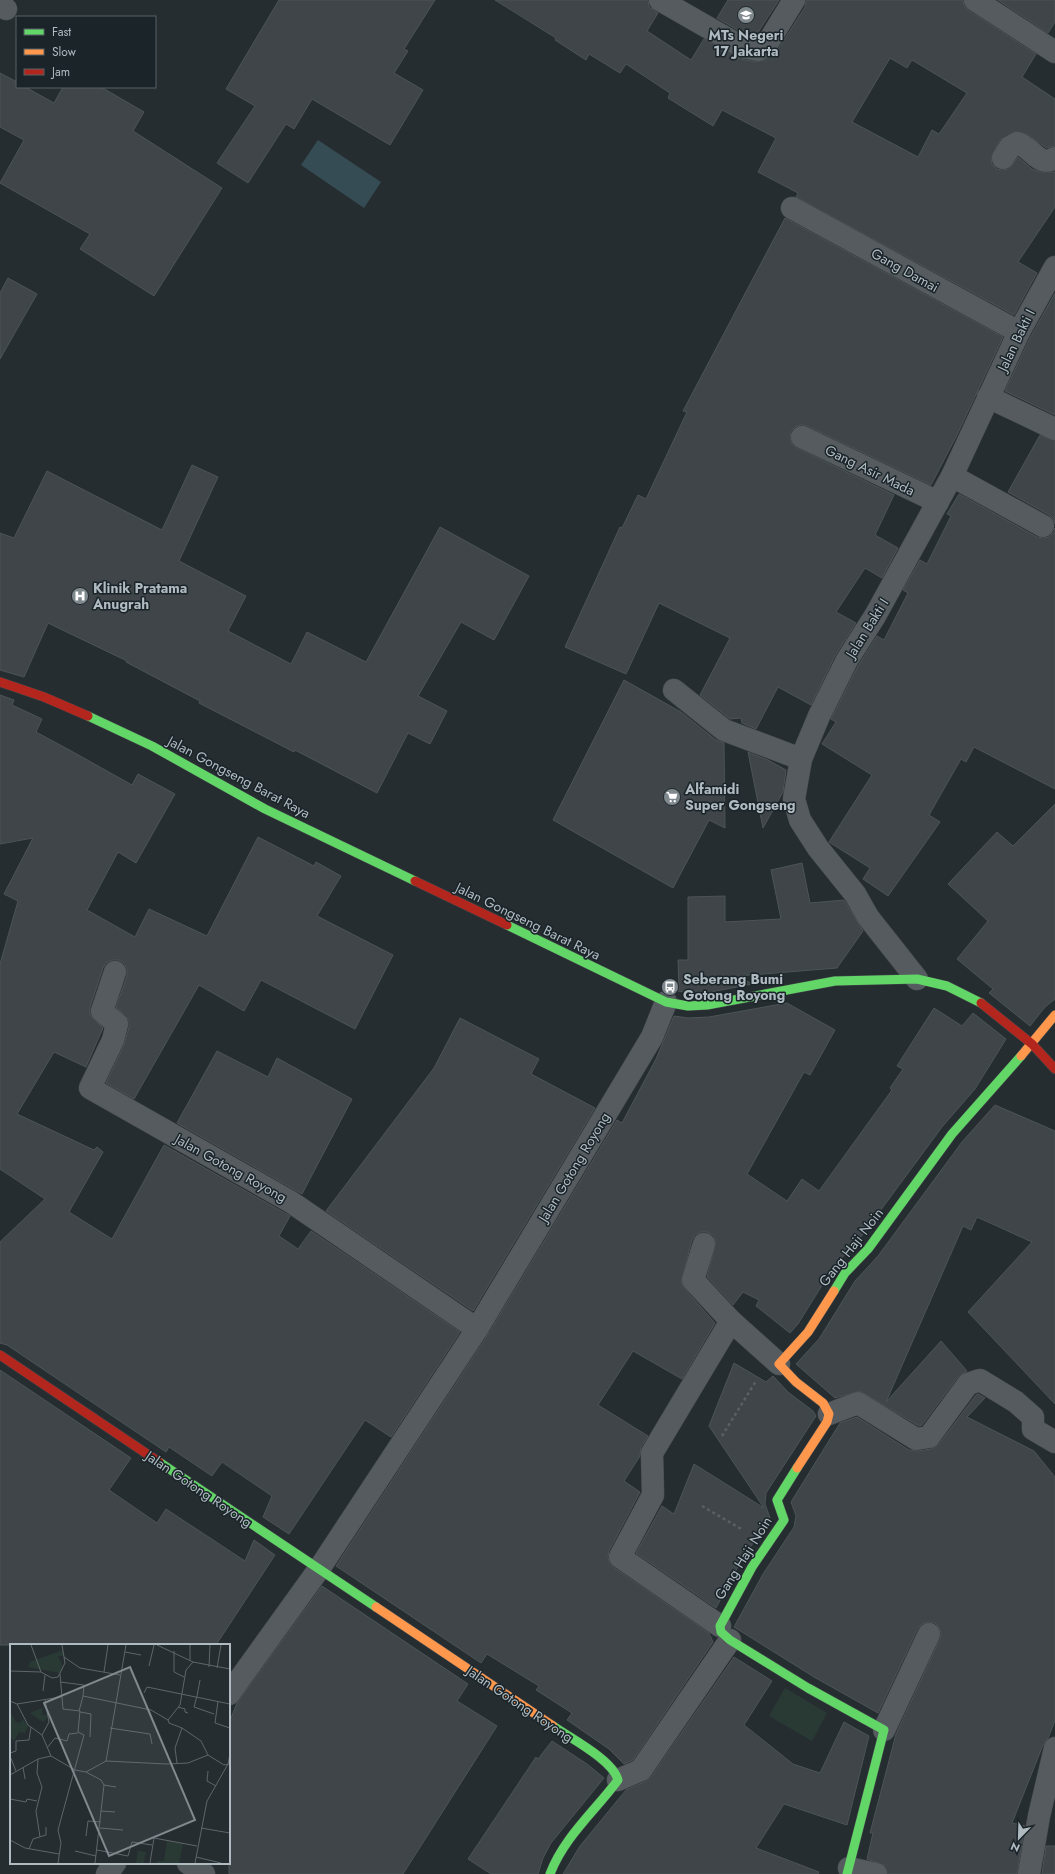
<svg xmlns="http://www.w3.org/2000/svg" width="1055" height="1874" viewBox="0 0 1055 1874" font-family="Jost,sans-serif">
<rect width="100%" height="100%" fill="#262d30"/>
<path fill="#293a35" d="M 785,1688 L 827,1713 L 812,1741 L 769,1716 Z"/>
<path fill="#354c55" d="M 318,140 L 381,182 L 364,208 L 301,165 Z"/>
<g fill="#3f4548" stroke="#4d5457" fill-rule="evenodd">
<path d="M 279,0 L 435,0 L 404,49 L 408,51 L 394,73 L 423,90 L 390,145 L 312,99 L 294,129 L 286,124 L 248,183 L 217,163 L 255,106 L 226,89 Z"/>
<path d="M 495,0 L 648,0 L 649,7 L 658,13 L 647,31 L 691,60 L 704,39 L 736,58 L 756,62 L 765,60 L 777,51 L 805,7 L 806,0 L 963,0 L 964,6 L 968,10 L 1036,54 L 1022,77 L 1055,99 L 1055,146 L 1046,148 L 1029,135 L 1016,131 L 1000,140 L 991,157 L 992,164 L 997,169 L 1002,170 L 1009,169 L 1018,157 L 1032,169 L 1040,172 L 1055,172 L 1055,207 L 1018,262 L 1037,273 L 1014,315 L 796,197 L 798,193 L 758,172 L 776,138 L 722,110 L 713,126 L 668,98 L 670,93 L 626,64 L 620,73 L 589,54 L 586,60 L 555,40 L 556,38 ZM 890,58 L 907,68 L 912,60 L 967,93 L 939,134 L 932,130 L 918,157 L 852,122 Z"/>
<path d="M 728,0 L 779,0 L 755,37 L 746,35 L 717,18 Z"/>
<path d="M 998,0 L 1055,0 L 1055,22 L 1048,33 Z"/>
<path d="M 0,73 L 17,82 L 17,87 L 25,87 L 54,103 L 63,87 L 101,87 L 144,112 L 133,131 L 222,188 L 154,296 L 80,249 L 90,234 L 0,183 L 24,140 L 0,127 Z"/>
<path d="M 785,218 L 1003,337 L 956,437 L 931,485 L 807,426 L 801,425 L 795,427 L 791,431 L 790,438 L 792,444 L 797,448 L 894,495 L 875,535 L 898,548 L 882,578 L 865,568 L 836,612 L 856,623 L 836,654 L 811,705 L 778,687 L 756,729 L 742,723 L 741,718 L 730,719 L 700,695 L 730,638 L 659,603 L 626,674 L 565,647 L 620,527 L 622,528 L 638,495 L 646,499 L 687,412 L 683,411 Z"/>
<path d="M 8,278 L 37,294 L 0,359 L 0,293 Z"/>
<path d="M 1055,293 L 1055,415 L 1005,391 L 1030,338 Z"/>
<path d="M 1040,435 L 1055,441 L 1055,524 L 1053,519 L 1049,515 L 1008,492 Z"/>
<path d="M 192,465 L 218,477 L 179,561 L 246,596 L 228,631 L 291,664 L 307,632 L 366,662 L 440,527 L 529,576 L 494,640 L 461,622 L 418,696 L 447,711 L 430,744 L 408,733 L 377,793 L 295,750 L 294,752 L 199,703 L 200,701 L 126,662 L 127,661 L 48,623 L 24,677 L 0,670 L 0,533 L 14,538 L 47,471 L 162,530 Z"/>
<path d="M 959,494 L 1037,537 L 1044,538 L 1049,537 L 1054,532 L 1055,528 L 1055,789 L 974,747 L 966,762 L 961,759 L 929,815 L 940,822 L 888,896 L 863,879 L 870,868 L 829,842 L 872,775 L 822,744 L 836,722 L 831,719 L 858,666 L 877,636 L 884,640 L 908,593 L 903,590 L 920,560 L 927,564 L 951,516 L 947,514 Z"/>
<path d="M 624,680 L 681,712 L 716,740 L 724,743 L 725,828 L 709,820 L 673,888 L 553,820 Z"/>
<path d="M 0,695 L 14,700 L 12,705 L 42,719 L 36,732 L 73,752 L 132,785 L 138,774 L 175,794 L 136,863 L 118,852 L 87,910 L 135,937 L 149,909 L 207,936 L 258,837 L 314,866 L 316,862 L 341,876 L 317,916 L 393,955 L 355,1029 L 261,980 L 244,1011 L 199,985 L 134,1099 L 106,1083 L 124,1045 L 129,1027 L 129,1020 L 116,1007 L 127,976 L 127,969 L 124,963 L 119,960 L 112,960 L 106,963 L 103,968 L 90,1007 L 90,1015 L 103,1028 L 86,1067 L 54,1052 L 17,1114 L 94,1150 L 97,1147 L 103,1152 L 69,1212 L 112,1239 L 164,1145 L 290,1216 L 279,1236 L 298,1249 L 311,1231 L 460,1332 L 391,1437 L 365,1420 L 289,1534 L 263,1517 L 272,1496 L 222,1462 L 212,1476 L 169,1447 L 166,1452 L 7,1345 L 0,1343 L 0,1242 L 45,1199 L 0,1169 L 0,964 L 18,901 L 4,894 L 33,838 L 0,844 Z"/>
<path d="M 748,752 L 768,760 L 786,770 L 783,792 L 763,828 Z"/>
<path d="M 1055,804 L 1055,999 L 1045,1007 L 1030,1026 L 989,993 L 993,989 L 957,959 L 988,921 L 948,884 L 997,832 L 1013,846 Z"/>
<path d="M 802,863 L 810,903 L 844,900 L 863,931 L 837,968 L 738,976 L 752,984 L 706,993 L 689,993 L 678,991 L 679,987 L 678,960 L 688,960 L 688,897 L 725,896 L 725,922 L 781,919 L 771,870 Z"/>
<path d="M 787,1003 L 835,1030 L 810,1075 L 804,1072 L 747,1174 L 787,1201 L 802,1179 L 819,1191 L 892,1090 L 890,1088 L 903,1069 L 897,1066 L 934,1008 L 962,1026 L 973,1013 L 1006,1039 L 975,1089 L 942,1127 L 858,1241 L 834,1266 L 798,1324 L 790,1333 L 756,1306 L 759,1300 L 743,1292 L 733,1305 L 707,1277 L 716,1242 L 713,1235 L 707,1232 L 701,1232 L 695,1235 L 692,1240 L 681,1282 L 684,1288 L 715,1323 L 682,1379 L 633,1351 L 598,1405 L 648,1436 L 641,1447 L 640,1456 L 624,1481 L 640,1492 L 609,1551 L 608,1557 L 609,1562 L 613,1567 L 709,1633 L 713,1642 L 633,1760 L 624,1764 L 609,1749 L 567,1720 L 572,1713 L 536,1690 L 539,1686 L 487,1654 L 481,1663 L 336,1566 L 487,1336 L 617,1120 L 622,1123 L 656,1059 L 674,1016 L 688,1018 L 709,1017 Z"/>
<path d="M 460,1018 L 539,1059 L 531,1074 L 595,1108 L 473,1311 L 326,1211 L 434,1068 Z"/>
<path d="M 217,1051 L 268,1077 L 277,1058 L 352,1099 L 302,1194 L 177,1123 Z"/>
<path d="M 995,1105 L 1055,1131 L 1055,1404 L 968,1312 L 1032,1242 L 977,1217 L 971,1230 L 963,1226 L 886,1402 L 941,1341 L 967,1371 L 958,1377 L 922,1425 L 919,1426 L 860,1391 L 835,1398 L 796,1364 L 819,1339 L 855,1281 L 878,1256 L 962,1142 Z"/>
<path d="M 734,1363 L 766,1382 L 773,1376 L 788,1392 L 813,1411 L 816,1416 L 766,1493 L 765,1504 L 770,1518 L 741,1561 L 716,1608 L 636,1553 L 662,1506 L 674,1514 L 694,1464 L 764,1508 L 709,1426 Z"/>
<path d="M 0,1370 L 131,1458 L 109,1490 L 157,1523 L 166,1509 L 245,1561 L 254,1540 L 275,1555 L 216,1645 L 0,1645 Z"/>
<path d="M 978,1394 L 985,1398 L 967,1417 L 1034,1451 L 1055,1477 L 1055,1721 L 1048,1738 L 1043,1745 L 1012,1823 L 1025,1826 L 1017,1874 L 888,1874 L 884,1865 L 867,1859 L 873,1833 L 870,1833 L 896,1734 L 940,1639 L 941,1633 L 939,1627 L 935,1623 L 928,1622 L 922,1624 L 918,1628 L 878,1713 L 814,1677 L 734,1627 L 763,1574 L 794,1527 L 796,1516 L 791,1502 L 840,1423 L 857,1417 L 909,1450 L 918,1451 L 931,1449 L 939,1444 L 976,1395 Z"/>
<path d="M 322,1586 L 468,1684 L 457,1701 L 497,1726 L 403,1874 L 229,1874 L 229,1723 L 237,1703 Z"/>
<path d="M 734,1657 L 772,1681 L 744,1725 L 793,1764 L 820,1773 L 844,1722 L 869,1736 L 847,1825 L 784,1804 L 756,1848 L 819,1872 L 818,1874 L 563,1874 L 580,1846 L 626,1790 L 646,1781 L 651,1777 Z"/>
<path d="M 552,1741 L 587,1764 L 604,1778 L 551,1843 L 543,1858 L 538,1874 L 491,1874 L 468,1859 L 536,1757 L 538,1759 Z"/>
<path d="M 1046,1846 L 1055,1846 L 1055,1874 L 1042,1874 Z"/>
</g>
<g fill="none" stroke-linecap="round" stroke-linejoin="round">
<g stroke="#43484b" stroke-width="23">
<g id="street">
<path d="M 660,0 L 742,47 L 758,50 L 767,44 L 794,0"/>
<path d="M 975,0 L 1055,52"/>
<path d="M 0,5 L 6,9"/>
<path d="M 1003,158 L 1010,147 L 1017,143 C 1033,147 1038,168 1055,158"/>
<path d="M 792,208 L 1019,332"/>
<path d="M 988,397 L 1055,429"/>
<path d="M 802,437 L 938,502"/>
<path d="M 952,476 L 1043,526"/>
<path d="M 674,690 L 724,730 L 801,759"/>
<path d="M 115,972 L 102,1011 L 117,1024 L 113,1040 L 90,1088 L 291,1202 L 477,1329"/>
<path d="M 917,979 L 868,917 L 855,894 L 818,848 L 800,820 L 794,799 L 801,759 L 819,716 L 847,660 L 875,616 L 952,476 L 1019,332 L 1055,267"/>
<path d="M 704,1244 L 693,1280 L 731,1321 L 779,1364"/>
<path d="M 829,1414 L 858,1403 L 916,1439 L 929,1437 L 968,1384 L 980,1380 L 1016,1402 L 1033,1417 L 1033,1429 L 1055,1442"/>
<path d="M 720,1626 L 620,1557 L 653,1495 L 652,1453 L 731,1321"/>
<path d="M 229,1694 L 319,1569 L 477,1329 L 652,1037 L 666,1002"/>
<path d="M 884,1730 L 929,1634"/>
<path d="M 618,1780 L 641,1770 L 730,1640"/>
<path d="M 188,1863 L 204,1874"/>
<path d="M 849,1868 L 876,1874"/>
<path d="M 107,1874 L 115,1863"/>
<path d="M 1029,1874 L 1039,1816 L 1055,1748"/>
</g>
</g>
<g stroke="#43484b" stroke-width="10">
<g id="fast">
<path d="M 88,716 L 152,746 L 265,809 L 415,881"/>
<path d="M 507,925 L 666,1002 L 688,1006 L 707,1005 L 835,981 L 917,979 L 947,986 L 981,1003"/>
<path d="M 834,1291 L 845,1273 L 868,1249 L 952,1134 L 1021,1056"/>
<path d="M 159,1462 L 376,1607"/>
<path d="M 797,1468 L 777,1500 L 784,1520 L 752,1567 L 720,1626 L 721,1632 L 730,1640 L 808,1688 L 884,1730 L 847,1874"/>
<path d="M 550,1874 C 564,1837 595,1811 618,1780 C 613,1760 570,1738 553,1726"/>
</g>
</g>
<g stroke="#43484b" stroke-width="10">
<g id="slow">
<path d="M 1021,1056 L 1055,1015"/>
<path d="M 797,1468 L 827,1422 L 829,1414 L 823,1403 L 796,1382 L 779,1364 L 808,1332 L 834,1291"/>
<path d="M 376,1607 L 553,1726"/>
</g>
</g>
<g stroke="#43484b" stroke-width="10">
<g id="jam">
<path d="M 0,682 L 44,697 L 88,716"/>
<path d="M 415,881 L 507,925"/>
<path d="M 981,1003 L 1032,1044 L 1055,1069"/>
<path d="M 0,1355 L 159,1462"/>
</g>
</g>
<g stroke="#596062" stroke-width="2.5" stroke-dasharray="3 3" stroke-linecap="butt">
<path d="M 722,1436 L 756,1381"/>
<path d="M 702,1506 L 743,1530"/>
</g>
<use href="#street" stroke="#555b5f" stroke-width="22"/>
<use href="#fast" stroke="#63d668" stroke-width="9"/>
<use href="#slow" stroke="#ff974d" stroke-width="9"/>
<use href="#jam" stroke="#b3261e" stroke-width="9"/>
</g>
<defs>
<g id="school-disc" transform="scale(0.9)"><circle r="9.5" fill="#7f898e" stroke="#1a2429"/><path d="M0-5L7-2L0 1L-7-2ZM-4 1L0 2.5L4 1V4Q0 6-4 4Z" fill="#fff"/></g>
<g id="hospital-disc" transform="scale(0.9)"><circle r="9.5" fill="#7f898e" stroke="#1a2429"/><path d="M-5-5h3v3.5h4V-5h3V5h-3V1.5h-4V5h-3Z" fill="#fff"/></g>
<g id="supermarket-disc" transform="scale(0.9)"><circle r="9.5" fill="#7f898e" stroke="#1a2429"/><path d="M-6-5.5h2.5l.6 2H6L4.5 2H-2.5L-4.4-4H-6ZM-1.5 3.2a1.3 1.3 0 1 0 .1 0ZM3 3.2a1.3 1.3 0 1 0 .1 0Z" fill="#fff"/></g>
<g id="bus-disc" transform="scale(0.9)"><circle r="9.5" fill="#7f898e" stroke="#1a2429"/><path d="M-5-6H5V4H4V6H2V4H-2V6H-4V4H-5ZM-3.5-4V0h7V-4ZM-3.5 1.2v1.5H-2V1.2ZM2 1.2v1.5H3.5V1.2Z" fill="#fff"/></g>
</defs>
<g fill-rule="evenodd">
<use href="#school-disc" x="746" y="15"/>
<use href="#hospital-disc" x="80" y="596"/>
<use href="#supermarket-disc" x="672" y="797"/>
<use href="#bus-disc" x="670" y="987"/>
</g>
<g text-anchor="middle" stroke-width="3" stroke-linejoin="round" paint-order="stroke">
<g font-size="14" font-weight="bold" fill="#afbbc1" stroke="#1a2429" text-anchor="start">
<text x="746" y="40" text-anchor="middle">MTs Negeri<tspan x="746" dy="16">17 Jakarta</tspan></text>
<text x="93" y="593">Klinik Pratama<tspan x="93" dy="16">Anugrah</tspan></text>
<text x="685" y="794">Alfamidi<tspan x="685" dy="16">Super Gongseng</tspan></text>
<text x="683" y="984">Seberang Bumi<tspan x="683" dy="16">Gotong Royong</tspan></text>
</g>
<g font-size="14" fill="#afbbc1" stroke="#1a2429">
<text transform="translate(905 270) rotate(29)" y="5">Gang Damai</text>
<text transform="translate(1016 340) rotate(-64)" y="5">Jalan Bakti I</text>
<text transform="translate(870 470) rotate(26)" y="5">Gang Asir Mada</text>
<text transform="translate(867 628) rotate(-58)" y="5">Jalan Bakti I</text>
<text transform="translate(239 777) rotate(28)" y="5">Jalan Gongseng Barat Raya</text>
<text transform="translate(528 921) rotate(26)" y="5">Jalan Gongseng Barat Raya</text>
<text transform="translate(574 1167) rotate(-59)" y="5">Jalan Gotong Royong</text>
<text transform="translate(231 1168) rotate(29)" y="5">Jalan Gotong Royong</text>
<text transform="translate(851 1247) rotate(-52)" y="5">Gang Haji Noin</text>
<text transform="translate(199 1489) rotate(34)" y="5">Jalan Gotong Royong</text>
<text transform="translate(743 1558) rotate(-58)" y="5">Gang Haji Noin</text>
<text transform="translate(520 1704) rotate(34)" y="5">Jalan Gotong Royong</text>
</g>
</g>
<g transform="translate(10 1644)">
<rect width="220" height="220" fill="#262d30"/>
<path d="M 53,6 L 53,12 L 48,12 L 53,23 L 50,29 L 18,23 L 20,18 ZM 32,64 L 32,71 L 36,71 L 36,65 L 37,74 L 33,78 L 20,69 ZM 0,68 L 6,78 L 10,79 L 13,75 L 18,82 L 15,89 L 9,88 L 4,97 L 0,92 ZM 157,197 L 173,200 L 169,219 L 147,219 L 147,217 L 154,217 ZM 128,207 L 136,208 L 134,219 L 126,219 Z" fill="#293a35"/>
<path fill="none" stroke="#5d666a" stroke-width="1" d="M 21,1 L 31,28M 147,1 L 183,18 L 220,25M 164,7 L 164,28 L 174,33M 115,8 L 131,11M 54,13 L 70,24 L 110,31M 180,16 L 180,1M 139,22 L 144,1M 199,23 L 200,1M 207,24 L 211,1M 0,27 L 31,28 L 42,34 L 48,33 L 55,19 L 52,1M 94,28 L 98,1M 50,38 L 74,41 L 73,52 L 141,66 L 158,76M 33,47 L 35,31M 134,49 L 137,43 L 220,60M 187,52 L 184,63 L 204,70M 187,52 L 190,36M 0,57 L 7,60 L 18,81 L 32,91 L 41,112 L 65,126 L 76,128 L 96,117 L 157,120 L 178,119 L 198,111 L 214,121 L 220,120M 208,57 L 205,79 L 220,84M 7,60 L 51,53M 168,63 L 175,65 L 175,68 L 178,69M 69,67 L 73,52M 70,68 L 81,70 L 80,93M 158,76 L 170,61 L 176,26 L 183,18M 158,76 L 159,79 L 172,84M 100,84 L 140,90 L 142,100M 32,91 L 39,78 L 35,56M 37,104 L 45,94 L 57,97 L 59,90 L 68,89M 0,109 L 6,107 L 6,97 L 19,96 L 21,83M 0,112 L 6,127M 28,115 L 27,129 L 32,143 L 26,167 L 30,193M 96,117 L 116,1M 167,119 L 165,104 L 172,84 L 191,97 L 198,111M 13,123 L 15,135M 198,127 L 197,137 L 206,142M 76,128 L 91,136 L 94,141 L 85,219M 0,131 L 28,115 L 41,112M 94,141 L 106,143M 0,155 L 16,158 L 17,155 L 27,157M 91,167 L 105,168M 90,184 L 113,186M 191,184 L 220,189M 76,192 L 78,177 L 91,178M 0,196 L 15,204 L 49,210M 19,205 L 23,195 L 36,191 L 36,183M 87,206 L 118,212 L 122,198 L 142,201M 65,207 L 86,212M 186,213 L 211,219M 48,219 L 51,199 L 48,186 L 74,91 L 68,88 L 70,67 L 53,65 L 50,30M 140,219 L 144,194 L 187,202M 185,219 L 197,157 L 218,120 L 220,110"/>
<path fill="#7f898e" fill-opacity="0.15" stroke="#7f898e" stroke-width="2" d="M 120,23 L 185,176 L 99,212 L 34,59 Z"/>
<rect width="220" height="220" fill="none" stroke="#afbbc1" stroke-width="2"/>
</g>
<rect x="16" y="16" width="140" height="72" fill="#1a2429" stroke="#566066"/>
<rect x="24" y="29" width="20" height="6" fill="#63d668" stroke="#566066"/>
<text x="52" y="36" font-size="12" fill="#afbbc1">Fast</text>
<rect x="24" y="49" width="20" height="6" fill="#ff974d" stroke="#566066"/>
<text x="52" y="56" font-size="12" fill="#afbbc1">Slow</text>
<rect x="24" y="69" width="20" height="6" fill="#b3261e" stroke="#566066"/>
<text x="52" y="76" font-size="12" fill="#afbbc1">Jam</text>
<g transform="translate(1019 1838) rotate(203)" stroke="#1a2429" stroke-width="3" paint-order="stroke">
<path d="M0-3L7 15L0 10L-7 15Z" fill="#afbbc1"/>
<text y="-6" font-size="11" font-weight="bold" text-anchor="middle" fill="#afbbc1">N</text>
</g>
</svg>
